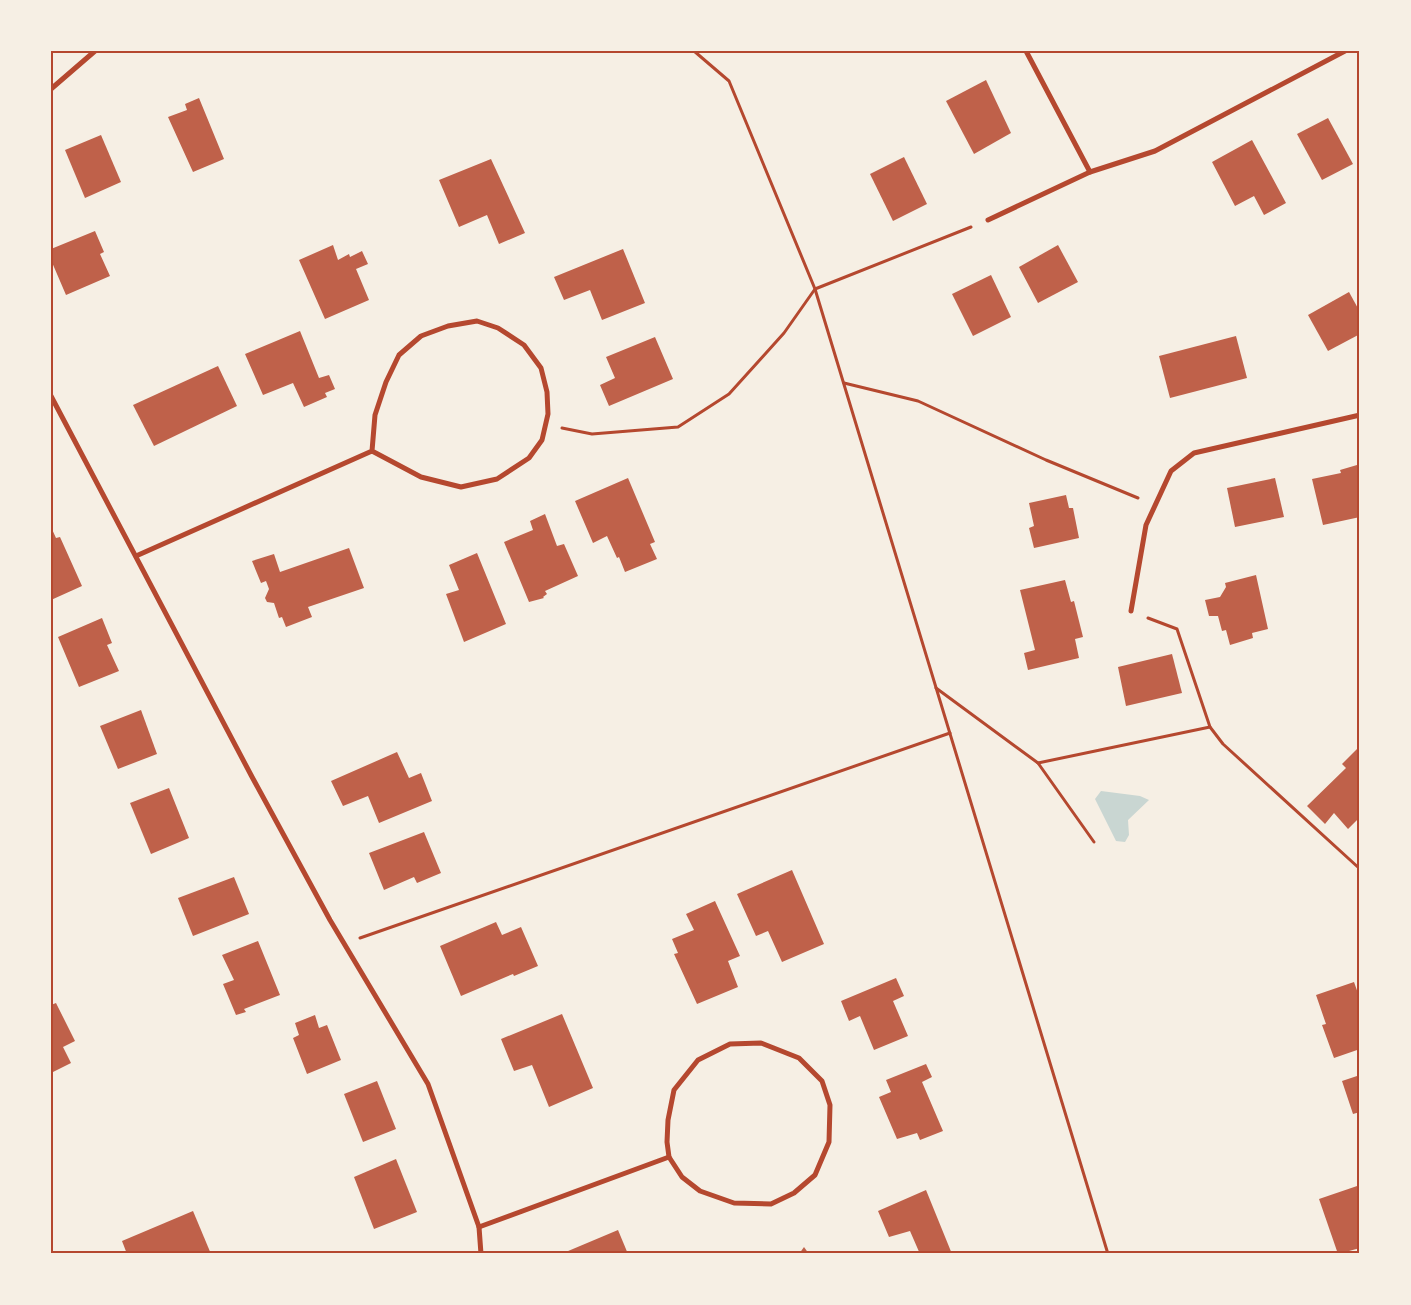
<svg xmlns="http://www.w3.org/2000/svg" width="1411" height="1305" viewBox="0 0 1411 1305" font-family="Raleway,sans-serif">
<rect width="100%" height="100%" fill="#f6efe4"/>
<path fill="#c9d6d2" d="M 1101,791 L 1140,796 L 1149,800 L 1128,820 L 1129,835 L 1125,842 L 1116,841 L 1095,799 Z"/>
<g fill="#bf614a">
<path d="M 986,80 L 1011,133 L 974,154 L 946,101 Z"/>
<path d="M 199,98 L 224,159 L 193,172 L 168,117 L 187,110 L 185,104 Z"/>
<path d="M 1328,118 L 1353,164 L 1322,180 L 1297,134 Z"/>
<path d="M 101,135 L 121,182 L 85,198 L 65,150 Z"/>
<path d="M 1252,140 L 1286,203 L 1264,215 L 1254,196 L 1235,206 L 1212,162 Z"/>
<path d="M 904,157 L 927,204 L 893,221 L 870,174 Z"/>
<path d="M 491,159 L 525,233 L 499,244 L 487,215 L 459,227 L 439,180 Z"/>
<path d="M 95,231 L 104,252 L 100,254 L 110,276 L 66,295 L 51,260 L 51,249 Z"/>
<path d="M 333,245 L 338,260 L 349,254 L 350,257 L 362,251 L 368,264 L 356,269 L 369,300 L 325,319 L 299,260 Z"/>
<path d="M 1058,245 L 1078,282 L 1038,303 L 1019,267 Z"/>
<path d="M 623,249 L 645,303 L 602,320 L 590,290 L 564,300 L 554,277 Z"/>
<path d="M 991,275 L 1011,317 L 973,336 L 952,294 Z"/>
<path d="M 1349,292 L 1360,312 L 1360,334 L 1328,351 L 1308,315 Z"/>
<path d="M 300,331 L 319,378 L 329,375 L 335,389 L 325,393 L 327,397 L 304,407 L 293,383 L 263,395 L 245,354 Z"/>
<path d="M 1236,336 L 1247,378 L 1170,398 L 1159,356 Z"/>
<path d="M 655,337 L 673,379 L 609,406 L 600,385 L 615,378 L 606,357 Z"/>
<path d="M 218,366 L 237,406 L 154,446 L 133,405 Z"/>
<path d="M 1357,465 L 1360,479 L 1360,517 L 1323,525 L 1312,479 L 1341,473 L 1340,470 Z"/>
<path d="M 628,478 L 655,542 L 650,544 L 657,559 L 625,572 L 619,557 L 617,558 L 607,536 L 593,543 L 575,501 Z"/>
<path d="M 1275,478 L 1284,517 L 1235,527 L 1227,488 Z"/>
<path d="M 1066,495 L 1069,508 L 1073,508 L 1079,538 L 1034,548 L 1029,528 L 1034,526 L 1029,503 Z"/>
<path d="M 545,514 L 557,546 L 564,544 L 578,576 L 545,591 L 547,594 L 543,597 L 544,598 L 529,602 L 504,542 L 533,530 L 530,521 Z"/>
<path d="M 51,527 L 56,538 L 60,537 L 82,586 L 51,600 Z"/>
<path d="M 349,548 L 364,588 L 308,607 L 312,617 L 286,627 L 282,617 L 279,618 L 274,603 L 267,602 L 265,598 L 269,589 L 266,581 L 261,583 L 252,561 L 274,554 L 280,572 Z"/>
<path d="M 477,553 L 506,624 L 464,642 L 446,594 L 459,590 L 449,565 Z"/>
<path d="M 1256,575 L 1268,629 L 1252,633 L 1253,638 L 1230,645 L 1226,630 L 1222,631 L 1218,616 L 1209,616 L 1205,600 L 1220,597 L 1226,587 L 1225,583 Z"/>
<path d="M 1065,580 L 1071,602 L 1074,601 L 1083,637 L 1075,639 L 1079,658 L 1028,670 L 1024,653 L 1035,650 L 1020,590 Z"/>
<path d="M 102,618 L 112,643 L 107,645 L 119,671 L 79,687 L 58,637 Z"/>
<path d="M 1172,654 L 1182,693 L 1126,706 L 1118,667 Z"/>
<path d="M 141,710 L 157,754 L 118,769 L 100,726 Z"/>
<path d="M 1360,746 L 1360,817 L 1348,829 L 1334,813 L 1325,824 L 1307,806 L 1346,768 L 1342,764 Z"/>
<path d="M 397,752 L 409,778 L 421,773 L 432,801 L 379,823 L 368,796 L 343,806 L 331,781 Z"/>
<path d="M 169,788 L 189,838 L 151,854 L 130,803 Z"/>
<path d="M 424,832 L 441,873 L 417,883 L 414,877 L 384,890 L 369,853 Z"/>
<path d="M 792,870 L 824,944 L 782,962 L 768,931 L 756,936 L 737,894 Z"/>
<path d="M 234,877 L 249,914 L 193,936 L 178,898 Z"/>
<path d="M 715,901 L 740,956 L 728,961 L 738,987 L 697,1004 L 674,954 L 678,953 L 672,939 L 694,930 L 686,914 Z"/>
<path d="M 496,922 L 502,935 L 521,927 L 538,966 L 514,976 L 513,974 L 461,996 L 440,946 Z"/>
<path d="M 258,941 L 280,995 L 244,1009 L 246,1012 L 236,1015 L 223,984 L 234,980 L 222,955 Z"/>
<path d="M 896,978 L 904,996 L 893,1001 L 908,1036 L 874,1050 L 860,1016 L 849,1021 L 841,1001 Z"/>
<path d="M 1354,982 L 1360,999 L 1360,1049 L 1334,1058 L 1322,1025 L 1326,1024 L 1316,995 Z"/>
<path d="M 56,1003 L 75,1041 L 63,1047 L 71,1063 L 51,1073 L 51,1005 Z"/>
<path d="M 562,1014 L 593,1088 L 549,1107 L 532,1065 L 514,1071 L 501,1039 Z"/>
<path d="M 315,1015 L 319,1028 L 327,1025 L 341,1060 L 307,1074 L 293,1038 L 299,1035 L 295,1023 Z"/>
<path d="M 926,1064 L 932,1077 L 922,1082 L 943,1131 L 920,1140 L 917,1133 L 897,1139 L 879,1097 L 891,1092 L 886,1080 Z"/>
<path d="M 1360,1075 L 1360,1112 L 1353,1114 L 1342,1081 Z"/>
<path d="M 377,1081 L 396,1129 L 363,1142 L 344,1094 Z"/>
<path d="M 396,1159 L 417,1212 L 374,1229 L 354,1177 Z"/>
<path d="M 1360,1185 L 1360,1248 L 1338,1254 L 1319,1199 Z"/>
<path d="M 926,1190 L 952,1254 L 920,1254 L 910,1231 L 889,1237 L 878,1211 Z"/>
<path d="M 193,1211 L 211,1254 L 127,1254 L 122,1241 Z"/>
<path d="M 618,1230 L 628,1254 L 561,1254 Z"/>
<path d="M 804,1247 L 809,1254 L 799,1254 Z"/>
</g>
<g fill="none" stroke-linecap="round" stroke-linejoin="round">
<g stroke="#b5482f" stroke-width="3">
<path d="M 694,51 L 729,81 L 815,289 L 1108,1254"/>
<path d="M 844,383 L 918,401 L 1046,460 L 1138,498"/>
<path d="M 562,428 L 592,434 L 678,427 L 729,394 L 784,333 L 815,289 L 971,227"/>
<path d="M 1148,618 L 1177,629 L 1210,727 L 1223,744 L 1360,869"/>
<path d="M 936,688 L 1038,763 L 1210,727"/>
<path d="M 1038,763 L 1094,842"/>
<path d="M 360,938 L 950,733"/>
</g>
<g stroke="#b5482f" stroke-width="5">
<path d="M 1026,51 L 1090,172"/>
<path d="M 51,89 L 95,51"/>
<path d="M 988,220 L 1090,172 L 1155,151 L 1345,51"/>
<path d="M 51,396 L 251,775 L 330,920 L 428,1084 L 479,1227 L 481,1254"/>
<path d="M 136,556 L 372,451 L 421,477 L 461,487 L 497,479 L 529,458 L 542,440 L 548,414 L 547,392 L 541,368 L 524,345 L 498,328 L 477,321 L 448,326 L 421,336 L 399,355 L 386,382 L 375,415 L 372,451"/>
<path d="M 1131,611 L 1146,525 L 1171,471 L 1194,453 L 1360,415"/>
<path d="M 761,1043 L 799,1058 L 822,1081 L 830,1105 L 829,1142 L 815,1175 L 794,1193 L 771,1204 L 734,1203 L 700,1191 L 682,1177 L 669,1157 L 667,1142 L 668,1120 L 674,1090 L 698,1060 L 730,1044 Z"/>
<path d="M 479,1227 L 669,1157"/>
</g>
</g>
<rect width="1411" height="1305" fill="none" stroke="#f6efe4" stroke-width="105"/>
<rect x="52" y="52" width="1306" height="1200" fill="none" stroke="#b5482f" stroke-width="2"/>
</svg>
